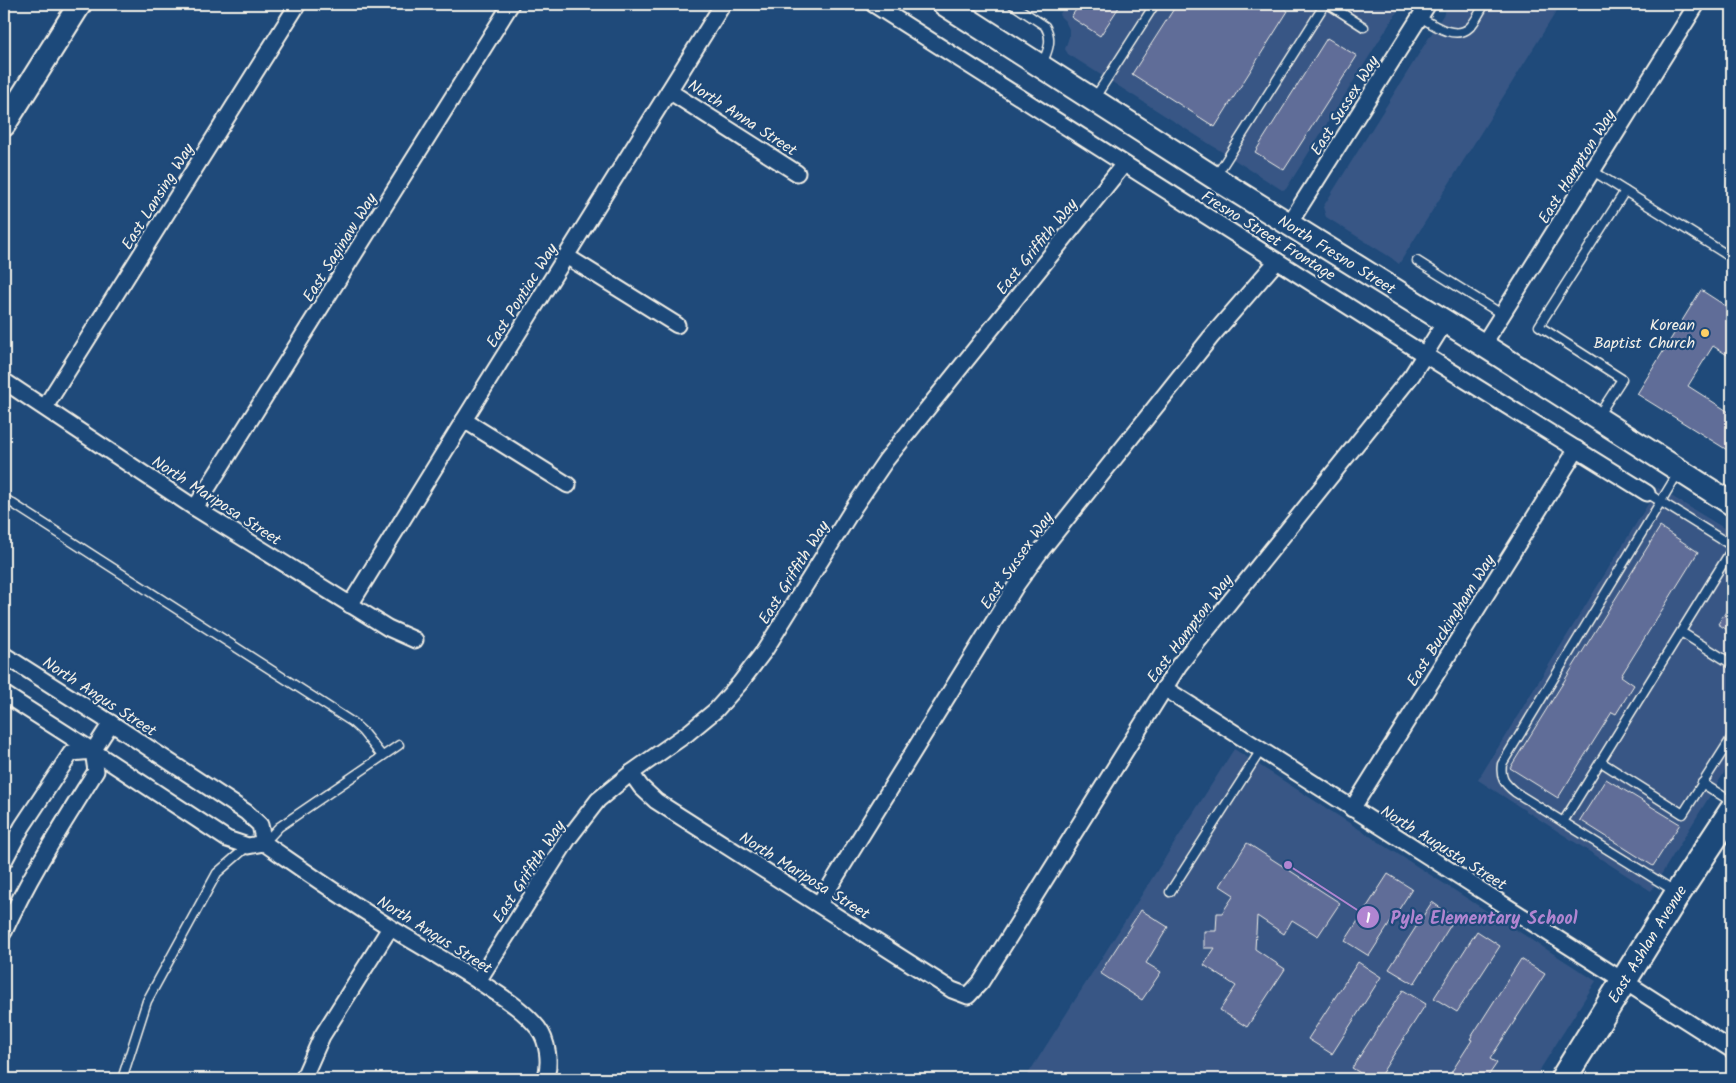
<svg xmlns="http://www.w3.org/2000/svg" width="1736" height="1083" viewBox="0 0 1736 1083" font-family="Kalam,sans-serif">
<rect width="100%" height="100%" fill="#1f4a7a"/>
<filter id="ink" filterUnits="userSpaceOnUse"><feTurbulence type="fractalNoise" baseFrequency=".02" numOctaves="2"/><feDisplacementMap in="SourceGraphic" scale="10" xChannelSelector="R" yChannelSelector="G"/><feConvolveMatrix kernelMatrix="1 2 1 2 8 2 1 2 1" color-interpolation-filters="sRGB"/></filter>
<g filter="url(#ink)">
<g fill="#375785">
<path d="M 1067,4 L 1402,4 L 1286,189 L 1282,190 L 1068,54 L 1065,49 L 1069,37 L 1069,29 L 1065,21 L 1059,15 Z"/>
<path d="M 1450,4 L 1561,4 L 1399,264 L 1390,257 L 1326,217 L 1323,207 Z"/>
<path d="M 1658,488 L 1732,533 L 1732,760 L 1651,891 L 1478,780 Z"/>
<path d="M 1234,749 L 1596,981 L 1534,1079 L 1025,1079 Z"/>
</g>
<g fill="#616d98" stroke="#f4f1e8">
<path d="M 1080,4 L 1121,4 L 1100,36 L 1071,17 Z"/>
<path d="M 1177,4 L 1276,4 L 1288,11 L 1215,127 L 1132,74 Z"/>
<path d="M 1327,38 L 1357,56 L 1284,170 L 1255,152 Z"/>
<path d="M 1701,290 L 1732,310 L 1732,358 L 1713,346 L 1688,386 L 1732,414 L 1732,453 L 1637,394 Z"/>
<path d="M 1660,527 L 1698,552 L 1621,676 L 1634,685 L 1616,714 L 1612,712 L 1558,798 L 1510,768 Z"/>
<path d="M 1732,602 L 1732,633 L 1718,624 Z"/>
<path d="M 1606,779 L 1680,824 L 1653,866 L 1580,820 Z"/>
<path d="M 1247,843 L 1340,903 L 1318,936 L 1292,920 L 1284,934 L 1257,916 L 1255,949 L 1285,969 L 1247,1027 L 1220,1010 L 1236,986 L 1204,965 L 1215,948 L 1204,948 L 1204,931 L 1216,931 L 1217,913 L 1222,913 L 1234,895 L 1220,886 Z"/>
<path d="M 1388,874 L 1412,889 L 1369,956 L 1345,941 Z"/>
<path d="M 1432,902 L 1455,918 L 1414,984 L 1389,969 Z"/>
<path d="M 1141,910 L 1168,927 L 1146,963 L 1161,972 L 1142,1000 L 1100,973 Z"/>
<path d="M 1477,931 L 1500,946 L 1457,1012 L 1434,998 Z"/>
<path d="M 1521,959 L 1545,974 L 1490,1059 L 1497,1063 L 1486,1079 L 1447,1079 L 1472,1040 L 1470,1039 Z"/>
<path d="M 1358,962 L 1381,977 L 1332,1054 L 1308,1039 Z"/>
<path d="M 1403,990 L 1426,1004 L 1378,1079 L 1370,1079 L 1352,1068 Z"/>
</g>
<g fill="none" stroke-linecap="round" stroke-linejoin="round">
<g stroke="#f4f1e8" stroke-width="11">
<g id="lane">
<path d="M 1012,4 L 1045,26 C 1053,39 1048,51 1042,64"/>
<path d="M 1328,4 L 1364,27"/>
<path d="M 1420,17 C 1433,25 1456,41 1470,27 C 1476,21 1480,11 1485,4"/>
<path d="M 1094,99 L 1155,4"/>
<path d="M 1593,171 L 1732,258"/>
<path d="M 1216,176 L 1325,4"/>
<path d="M 1417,261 L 1503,315"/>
<path d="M 1598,416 L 1622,379 L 1539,326 L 1625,191"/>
<path d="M 1647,493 L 1732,546"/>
<path d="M 4,498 L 352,722 L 362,731 L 382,756"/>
<path d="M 1681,632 L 1732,664"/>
<path d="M 1601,762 L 1683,814 L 1732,737"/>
<path d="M 1702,783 L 1732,802"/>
<path d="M 1563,822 L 1732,549"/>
<path d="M 264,843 L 279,827 L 399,745"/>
<path d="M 1170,892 L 1261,750"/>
<path d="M 1676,892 L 1515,792 C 1504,783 1500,778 1502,764 L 1678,473"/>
<path d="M 122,1079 L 147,1001 L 217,873 L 248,846"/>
</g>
</g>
<g stroke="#f4f1e8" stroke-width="19">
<g id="street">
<path d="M 873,4 L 1425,355 L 1647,493"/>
<path d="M 669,91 L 797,173"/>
<path d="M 1289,224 L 1428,4"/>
<path d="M 566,256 L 677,325"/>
<path d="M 1483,345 L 1697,4"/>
<path d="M 4,381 L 195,508 L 388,628 L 415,640"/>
<path d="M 45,407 L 298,4"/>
<path d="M 464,420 L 568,485"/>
<path d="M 195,508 L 511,4"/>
<path d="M 350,605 L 464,420 L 723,4"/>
<path d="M 4,655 L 111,723 L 246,812 L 260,825 L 264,843 C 309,874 354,906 401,934 C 431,952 462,970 492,990 C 509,1001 525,1012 538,1028 C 548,1041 551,1064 545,1079"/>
<path d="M 1164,688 L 1732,1050"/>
<path d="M 4,694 L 93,751 L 227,839 L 248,846 L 264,843"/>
<path d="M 631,773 L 641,787 L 656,801 L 952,990 L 968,996 L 981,982 L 1179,665 L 1412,375 L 1445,322"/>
<path d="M 1352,809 L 1577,449"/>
<path d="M 4,861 L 22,827 L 71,753 L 93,751"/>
<path d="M 819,904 L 1017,584 L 1040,552 L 1211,337 L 1277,261"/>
<path d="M 4,932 C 29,876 63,824 96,771 L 93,751 L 111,723"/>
<path d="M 478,981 L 568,839 L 598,800 L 631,773 L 688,733 L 716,710 L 740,683 L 765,650 L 854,507 L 886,460 L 1124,164"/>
<path d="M 303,1079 L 322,1036 L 390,928"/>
</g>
</g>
<g stroke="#f4f1e8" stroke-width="26">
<g id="secondary">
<path id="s1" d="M 944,4 L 1215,178 L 1483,345 L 1732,504"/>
<path d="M 4,125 L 80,4"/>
</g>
</g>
<g stroke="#f4f1e8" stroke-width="29">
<g id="primary">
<path id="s2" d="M 1563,1079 L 1678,893 L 1732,811"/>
</g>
</g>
<use href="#lane" stroke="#1f4a7a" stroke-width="8"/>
<use href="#street" stroke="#1f4a7a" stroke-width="15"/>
<use href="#secondary" stroke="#1f4a7a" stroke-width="22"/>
<use href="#primary" stroke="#1f4a7a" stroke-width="25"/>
</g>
</g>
<circle fill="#ffd166" stroke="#1f4a7a" stroke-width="2" cx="1705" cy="333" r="5"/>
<g text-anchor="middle" stroke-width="4.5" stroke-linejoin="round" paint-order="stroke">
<g font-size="16" fill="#f4f1e8" stroke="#1f4a7a">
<text transform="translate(1344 105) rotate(-58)" y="6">East Sussex Way</text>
<text transform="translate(743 117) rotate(33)" y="6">North Anna Street</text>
<text transform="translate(1576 166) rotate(-58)" y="6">East Hampton Way</text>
<text transform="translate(157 196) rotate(-58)" y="6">East Lansing Way</text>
<text transform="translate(1269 235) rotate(32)" y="6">Fresno Street Frontage</text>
<text transform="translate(1036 246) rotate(-51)" y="6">East Griffith Way</text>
<text transform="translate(339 247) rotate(-58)" y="6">East Saginaw Way</text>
<text dy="6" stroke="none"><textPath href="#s1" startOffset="466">North Fresno Street</textPath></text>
<text transform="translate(521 295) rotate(-58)" y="6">East Pontiac Way</text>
<text transform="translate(217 500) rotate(33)" y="6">North Mariposa Street</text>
<text transform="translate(1016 560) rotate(-55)" y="6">East Sussex Way</text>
<text transform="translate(793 572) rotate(-58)" y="6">East Griffith Way</text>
<text transform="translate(1450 620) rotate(-58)" y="6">East Buckingham Way</text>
<text transform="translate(1189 628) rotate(-53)" y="6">East Hampton Way</text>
<text transform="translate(100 696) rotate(33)" y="6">North Angus Street</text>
<text transform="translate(1444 847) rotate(32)" y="6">North Augusta Street</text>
<text transform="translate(528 871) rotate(-57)" y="6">East Griffith Way</text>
<text transform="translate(805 875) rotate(32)" y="6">North Mariposa Street</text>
<text transform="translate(435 934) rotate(32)" y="6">North Angus Street</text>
<text dy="6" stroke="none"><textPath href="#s2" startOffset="159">East Ashlan Avenue</textPath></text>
</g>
<g font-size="16" fill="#f4f1e8" stroke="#1f4a7a" text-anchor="end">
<text x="1695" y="330">Korean<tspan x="1695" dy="18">Baptist Church</tspan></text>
</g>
</g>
<path fill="none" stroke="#b185d1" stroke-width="2" d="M1288 865L1368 917"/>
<g fill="#b185d1" stroke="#1f4a7a" stroke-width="2">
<circle cx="1288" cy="865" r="5"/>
<circle cx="1368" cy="917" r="12"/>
</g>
<g font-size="15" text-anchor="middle" font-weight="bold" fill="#fff">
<text x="1368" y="923">1</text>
</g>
<g font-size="18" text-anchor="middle" font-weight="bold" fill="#b185d1" stroke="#1f4a7a" stroke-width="4.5" stroke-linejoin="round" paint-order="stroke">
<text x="1484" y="924">Pyle Elementary School</text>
</g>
<rect width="1736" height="1083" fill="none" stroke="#1f4a7a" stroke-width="20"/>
<rect x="10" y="10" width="1716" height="1063" fill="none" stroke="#f4f1e8" stroke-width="2" filter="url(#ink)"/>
</svg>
